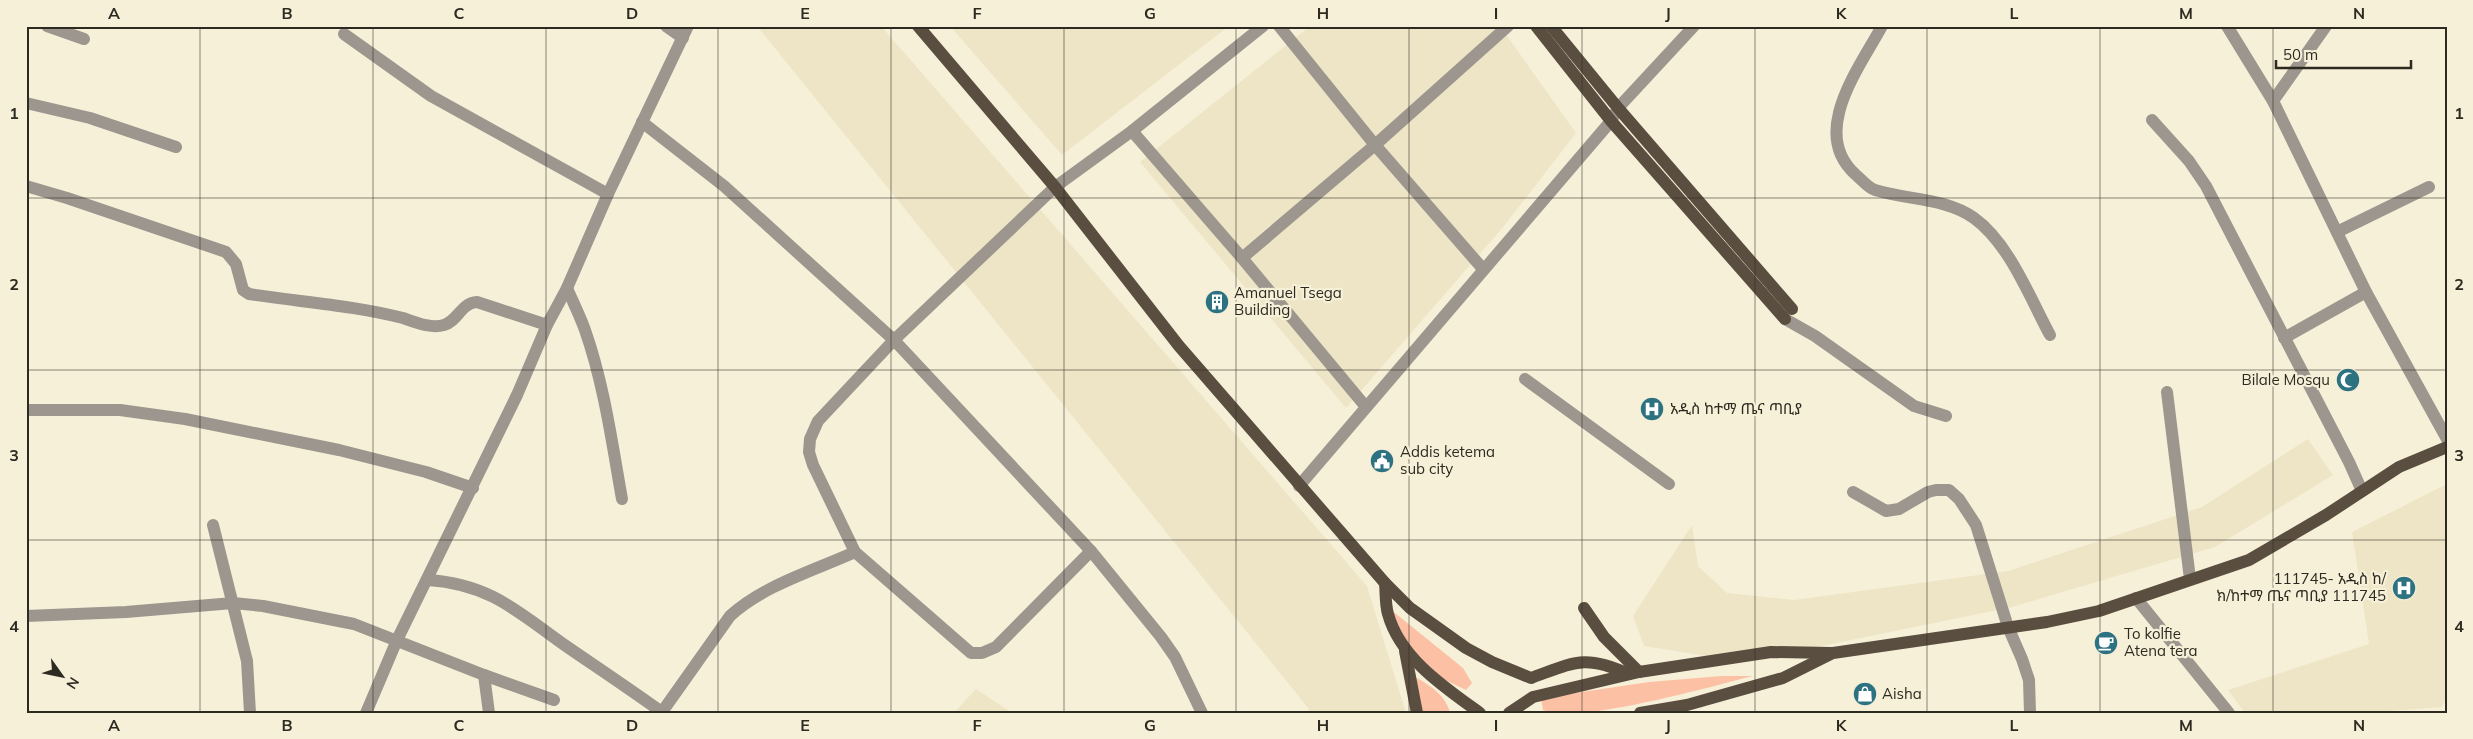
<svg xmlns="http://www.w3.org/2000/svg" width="2473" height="739" viewBox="0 0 2473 739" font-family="Mulish,'Noto Sans Ethiopic',sans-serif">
<rect width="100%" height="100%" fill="#f7f0d8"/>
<g fill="#eee5c6">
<path d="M 757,26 L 881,26 L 1367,586 L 1406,713 L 1307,713 L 1309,709 Z"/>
<path d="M 950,26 L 1229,26 L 1062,155 Z"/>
<path d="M 1310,26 L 1500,26 L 1576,133 L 1504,226 L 1346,408 L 1140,162 Z"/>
<path d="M 2308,439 L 2333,475 L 2215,547 L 2012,607 L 1744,662 L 1644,646 L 1633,616 L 1692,525 L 1698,566 L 1727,593 L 1794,600 L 2008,571 L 2202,507 Z"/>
<path d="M 2447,484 L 2447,695 L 2442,707 L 2363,713 L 2245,713 L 2228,690 L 2369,644 L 2352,532 Z"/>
<path d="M 976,689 L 1012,713 L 954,713 Z"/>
</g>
<g fill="#fcc1a5">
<path d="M 1390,609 L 1463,668 L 1472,683 L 1466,690 L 1441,678 L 1411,653 Z"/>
<path d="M 1721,676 L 1753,676 C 1712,686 1578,725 1543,710 L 1541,698 L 1649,682 Z"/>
<path d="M 1417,678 C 1431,686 1446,696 1450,713 L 1414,713 L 1409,681 Z"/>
</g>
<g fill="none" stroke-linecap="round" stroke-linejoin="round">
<g stroke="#9d968e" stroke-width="12">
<path d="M 47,26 L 84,39"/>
<path d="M 666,26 L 683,38"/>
<path d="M 1279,26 L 1375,145 L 1483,269"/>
<path d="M 1882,26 C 1860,67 1809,132 1855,174 C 1861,179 1868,188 1875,190 C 1907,200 1946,198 1974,218 C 2009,243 2030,298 2050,335"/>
<path d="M 2227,26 L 2273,101 L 2366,292 L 2447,439"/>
<path d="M 344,34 L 431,96 L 608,194"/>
<path d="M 2273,101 L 2326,26"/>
<path d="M 26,103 L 90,118 L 176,147"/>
<path d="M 2152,120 L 2189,161 L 2206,186 L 2349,462 L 2362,491"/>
<path d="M 642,122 L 724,186 L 894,340 L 1091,551 L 1161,637 L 1175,657 L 1202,713"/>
<path d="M 1132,131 L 1242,258 L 1366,407"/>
<path d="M 26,186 L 67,198 L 226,252 L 236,264 L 243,290 L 249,294 C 300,302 352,305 403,318 C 415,322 431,329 444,325 C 458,321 461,303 477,302 L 547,325"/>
<path d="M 2337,232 L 2429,187"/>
<path d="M 1242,258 L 1375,145 L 1508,26"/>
<path d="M 567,288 C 573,302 580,316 585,330 C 604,384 612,443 622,499"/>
<path d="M 1785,319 L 1815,336 L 1914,406 L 1946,416"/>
<path d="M 2284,338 L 2366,292"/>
<path d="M 1525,379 L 1669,484"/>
<path d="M 2167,392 L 2190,579"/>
<path d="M 26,410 L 120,410 L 185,419 L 339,450 L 426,472 L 473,488"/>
<path d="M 1299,486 L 1611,121 L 1618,108 L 1694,26"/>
<path d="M 1853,492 L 1886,511 L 1899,509 L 1928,492 L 1936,490 L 1949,490 L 1959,499 L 1976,525 L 2008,627 L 2022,659 L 2029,680 L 2030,713"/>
<path d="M 213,525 L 247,661 L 250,713"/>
<path d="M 1091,551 L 996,647 L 982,653 L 971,653 L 855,552 L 813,465 L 809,452 L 810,439 L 818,421 L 894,340 L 1055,187 L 1132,131 L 1263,26"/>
<path d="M 428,580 C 490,584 518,612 566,646 C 598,668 631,690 663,713"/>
<path d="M 2136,598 L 2229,713"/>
<path d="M 26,616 L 126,612 L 233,603 L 263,606 L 354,624 L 484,675 L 554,700"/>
<path d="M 484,675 L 489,713"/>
<path d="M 662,712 L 730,616 C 764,585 813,571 855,552"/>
<path d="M 366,713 L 397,640 L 517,395 L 547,325 L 567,288 L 608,194 L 688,26"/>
</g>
<g stroke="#5a4e40" stroke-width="12">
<path d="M 918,26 L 1055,187 L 1179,346 L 1385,583 L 1410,608 L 1466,648 L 1492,662 L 1531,678 C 1575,662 1584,654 1629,674"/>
<path d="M 1536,26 L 1611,121 L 1785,319"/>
<path d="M 1551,26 L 1618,108 L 1792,309"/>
<path d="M 1385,583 C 1386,593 1385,604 1388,614 C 1400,658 1444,687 1480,713"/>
<path d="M 1584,608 L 1604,637 L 1639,672"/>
<path d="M 1405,651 L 1417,713"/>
<path d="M 1509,713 L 1533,697 L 1639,672 L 1771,652 L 1831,653"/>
<path d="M 1640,713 L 1687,705 L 1783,678 L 1833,653 L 2047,622 L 2099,611 L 2249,560 L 2326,515 L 2399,467 L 2447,447"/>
</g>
</g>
<path fill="none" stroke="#2d2a21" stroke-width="1" stroke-opacity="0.55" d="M 200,26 L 200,713M 373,26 L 373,713M 546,26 L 546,713M 718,26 L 718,713M 891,26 L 891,713M 1064,26 L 1064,713M 1236,26 L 1236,713M 1409,26 L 1409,713M 1582,26 L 1582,713M 1755,26 L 1755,713M 1927,26 L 1927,713M 2100,26 L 2100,713M 2273,26 L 2273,713M 26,198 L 2447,198M 26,370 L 2447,370M 26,540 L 2447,540"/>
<defs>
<g id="building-disc" transform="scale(1.25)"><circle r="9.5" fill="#2d7281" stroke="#f7f0d8"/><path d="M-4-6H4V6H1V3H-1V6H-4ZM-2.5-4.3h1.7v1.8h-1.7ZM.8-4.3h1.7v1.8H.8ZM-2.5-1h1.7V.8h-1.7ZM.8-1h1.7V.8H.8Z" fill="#fff"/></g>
<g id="mosque-disc" transform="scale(1.25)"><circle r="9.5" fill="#2d7281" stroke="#f7f0d8"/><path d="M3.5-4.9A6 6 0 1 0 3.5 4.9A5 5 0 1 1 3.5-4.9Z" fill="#fff"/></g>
<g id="hospital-disc" transform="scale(1.25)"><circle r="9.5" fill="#2d7281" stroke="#f7f0d8"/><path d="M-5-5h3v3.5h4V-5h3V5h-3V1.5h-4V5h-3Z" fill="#fff"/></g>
<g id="civic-disc" transform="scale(1.25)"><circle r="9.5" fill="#2d7281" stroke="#f7f0d8"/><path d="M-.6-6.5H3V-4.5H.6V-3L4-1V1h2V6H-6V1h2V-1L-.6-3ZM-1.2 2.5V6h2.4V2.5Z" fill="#fff"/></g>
<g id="cafe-disc" transform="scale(1.25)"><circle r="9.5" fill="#2d7281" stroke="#f7f0d8"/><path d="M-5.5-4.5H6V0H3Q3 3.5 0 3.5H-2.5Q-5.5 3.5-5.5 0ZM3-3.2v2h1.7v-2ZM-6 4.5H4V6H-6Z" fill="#fff"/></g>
<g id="shop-disc" transform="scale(1.25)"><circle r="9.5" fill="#2d7281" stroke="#f7f0d8"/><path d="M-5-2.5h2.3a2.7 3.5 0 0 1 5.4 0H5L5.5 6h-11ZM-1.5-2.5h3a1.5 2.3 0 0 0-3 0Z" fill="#fff"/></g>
</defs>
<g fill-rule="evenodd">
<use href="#building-disc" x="1217" y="302"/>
<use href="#mosque-disc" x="2348" y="380"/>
<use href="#hospital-disc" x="1652" y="409"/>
<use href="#civic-disc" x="1382" y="461"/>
<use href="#hospital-disc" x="2404" y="588"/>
<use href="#cafe-disc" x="2106" y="643"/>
<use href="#shop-disc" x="1865" y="694"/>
</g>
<g text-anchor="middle" stroke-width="4.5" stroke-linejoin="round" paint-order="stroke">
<g font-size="15" fill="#2d2a21" stroke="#f7f0d8" text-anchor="start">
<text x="1234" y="298">Amanuel Tsega<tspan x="1234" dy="17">Building</tspan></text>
<text x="2330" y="385" text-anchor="end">Bilale Mosqu</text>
<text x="1670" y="414">አዲስ ከተማ ጤና ጣቢያ</text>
<text x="1400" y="457">Addis ketema<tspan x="1400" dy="17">sub city</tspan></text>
<text x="2386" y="584" text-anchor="end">111745- አዲስ ከ/<tspan x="2386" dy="17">ክ/ከተማ ጤና ጣቢያ 111745</tspan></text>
<text x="2124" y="639">To kolfie<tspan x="2124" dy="17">Atena tera</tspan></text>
<text x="1882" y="699">Aisha</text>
</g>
</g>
<rect width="2473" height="739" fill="none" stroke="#f7f0d8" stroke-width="55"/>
<g transform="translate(62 676) rotate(123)" stroke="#f7f0d8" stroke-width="4" paint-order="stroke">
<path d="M0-4L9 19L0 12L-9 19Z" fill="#2d2a21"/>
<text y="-8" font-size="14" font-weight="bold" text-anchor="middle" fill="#2d2a21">N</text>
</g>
<path d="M2276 60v8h135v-8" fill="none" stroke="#2d2a21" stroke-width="2.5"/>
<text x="2283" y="60" font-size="15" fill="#2d2a21" stroke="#f7f0d8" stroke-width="4" paint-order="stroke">50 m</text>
<rect x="28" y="28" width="2418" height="684" fill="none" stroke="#2d2a21" stroke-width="2"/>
<g font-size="16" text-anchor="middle" font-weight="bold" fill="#2d2a21">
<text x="114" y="19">A</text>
<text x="287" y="19">B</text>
<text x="459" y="19">C</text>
<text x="632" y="19">D</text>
<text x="805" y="19">E</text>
<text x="977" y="19">F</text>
<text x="1150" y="19">G</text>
<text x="1323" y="19">H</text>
<text x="1496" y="19">I</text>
<text x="1668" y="19">J</text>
<text x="1841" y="19">K</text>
<text x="2014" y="19">L</text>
<text x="2186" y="19">M</text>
<text x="2359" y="19">N</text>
<text x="14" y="119">1</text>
<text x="2459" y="119">1</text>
<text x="14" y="290">2</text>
<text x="2459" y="290">2</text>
<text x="14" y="461">3</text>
<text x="2459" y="461">3</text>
<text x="14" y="632">4</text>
<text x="2459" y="632">4</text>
<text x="114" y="731">A</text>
<text x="287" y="731">B</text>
<text x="459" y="731">C</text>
<text x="632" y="731">D</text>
<text x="805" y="731">E</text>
<text x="977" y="731">F</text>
<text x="1150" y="731">G</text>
<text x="1323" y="731">H</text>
<text x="1496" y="731">I</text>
<text x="1668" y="731">J</text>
<text x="1841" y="731">K</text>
<text x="2014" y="731">L</text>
<text x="2186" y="731">M</text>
<text x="2359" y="731">N</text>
</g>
</svg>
